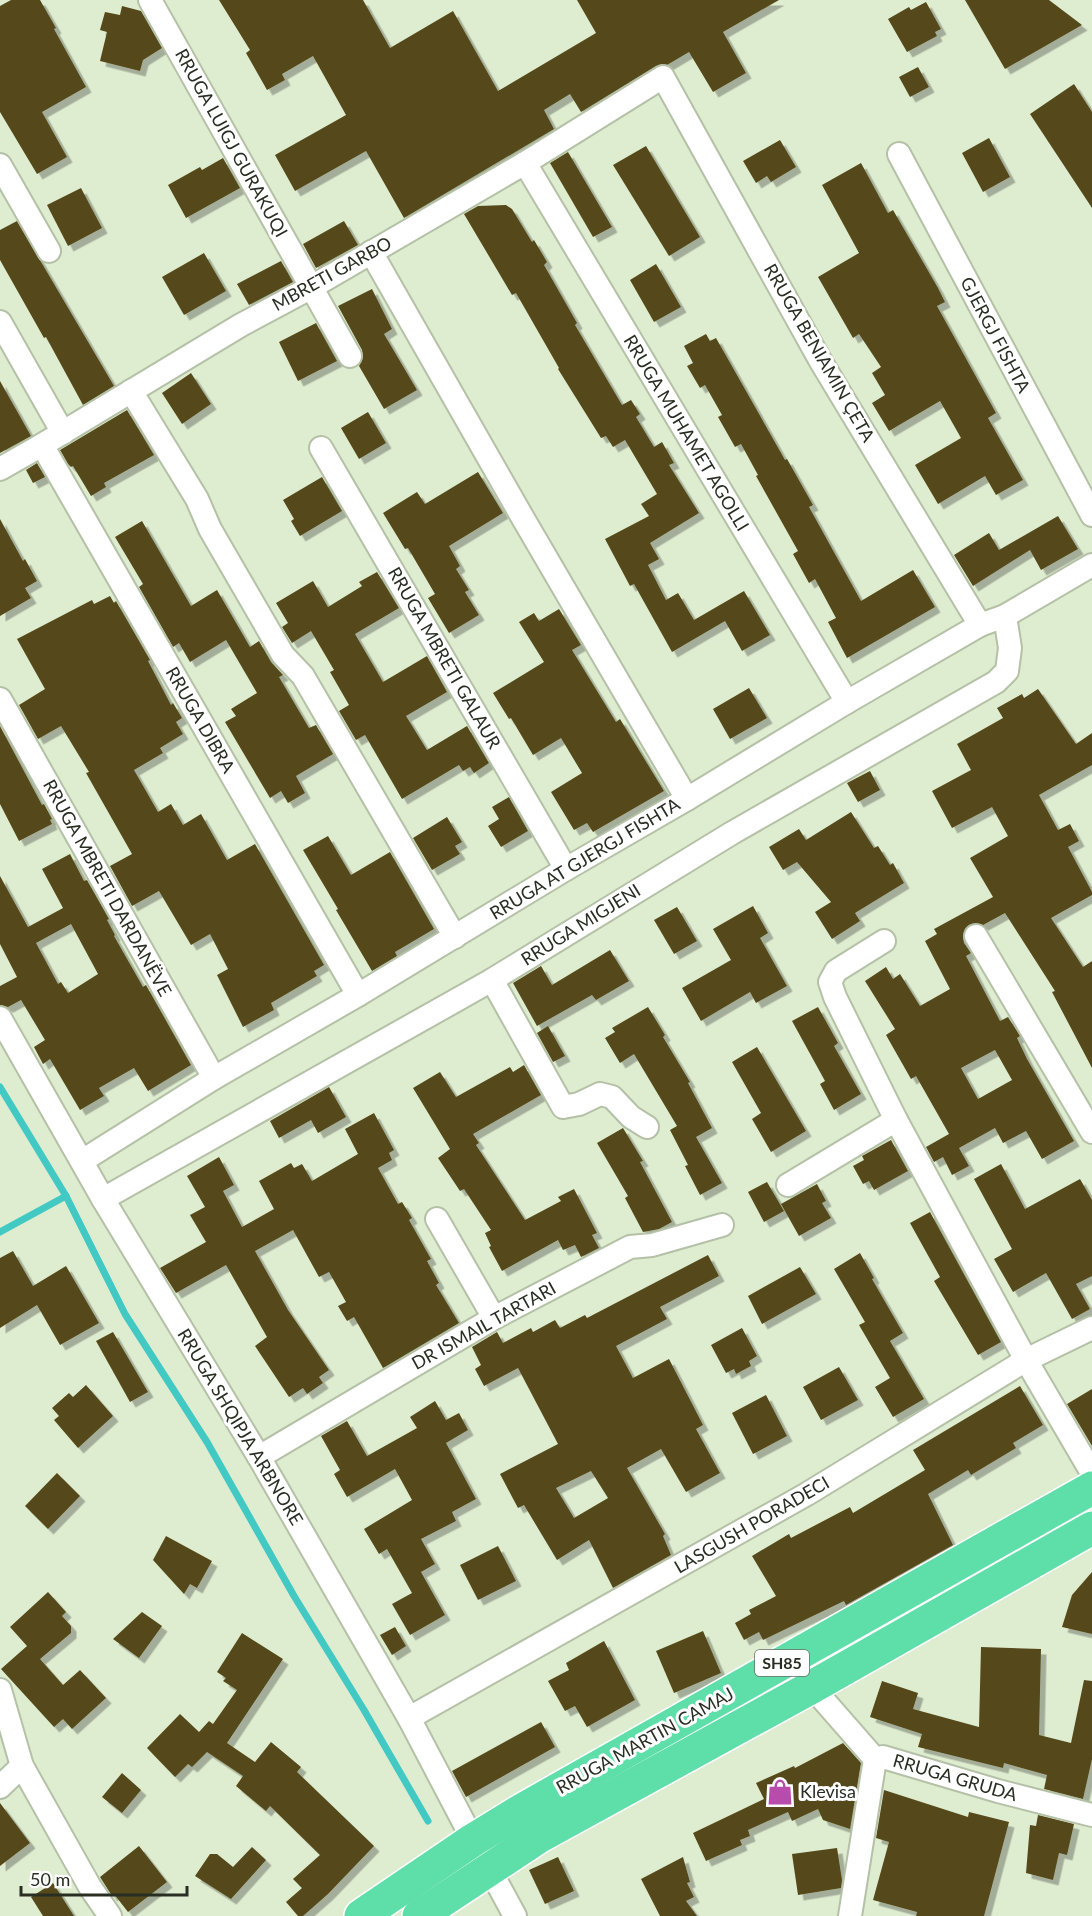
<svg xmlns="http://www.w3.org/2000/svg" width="1092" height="1916" viewBox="0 0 1092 1916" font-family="Lato,sans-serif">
<defs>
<filter id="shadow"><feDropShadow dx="5.5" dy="5.5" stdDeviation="0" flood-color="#0004"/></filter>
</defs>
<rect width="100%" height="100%" fill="#deecd0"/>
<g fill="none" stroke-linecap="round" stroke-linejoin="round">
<g stroke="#42c9c3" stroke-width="7">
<path d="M 0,1087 L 66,1196 L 125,1314 L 207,1442 L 294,1596 L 364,1710 L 428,1821"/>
<path d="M 0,1232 L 66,1196"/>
</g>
</g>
<g fill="#554a1a" fill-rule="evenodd" filter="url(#shadow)">
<path d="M 11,0 L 40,0 L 56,28 L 54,29 L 86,87 L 42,112 L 67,157 L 37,174 L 0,112 L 0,6 Z"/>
<path d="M 219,0 L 363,0 L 390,48 L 453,11 L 498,91 L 596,33 L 577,0 L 779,0 L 723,32 L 746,73 L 713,92 L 689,52 L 667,65 L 662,64 L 656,66 L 581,112 L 570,94 L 544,110 L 554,129 L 404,218 L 366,151 L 295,191 L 275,155 L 346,115 L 313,56 L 282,74 L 285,80 L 267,90 L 246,53 L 250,50 Z"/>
<path d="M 965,0 L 1049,0 L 1082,25 L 1005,69 Z"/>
<path d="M 926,2 L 941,29 L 935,32 L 937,36 L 907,52 L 888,19 L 909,7 L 911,10 Z"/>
<path d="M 122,6 L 141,11 L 162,48 L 143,60 L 140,71 L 100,61 L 107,32 L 100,30 L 105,12 L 120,15 Z"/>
<path d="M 918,67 L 929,87 L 910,97 L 899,77 Z"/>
<path d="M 1074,84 L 1092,112 L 1092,208 L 1030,114 Z"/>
<path d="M 989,138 L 1010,177 L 983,192 L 962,153 Z"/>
<path d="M 780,140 L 796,167 L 771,182 L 767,176 L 756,183 L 743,161 Z"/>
<path d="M 646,146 L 700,237 L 669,256 L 613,165 Z"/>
<path d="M 568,152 L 612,227 L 593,237 L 550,163 Z"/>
<path d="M 223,158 L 240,188 L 186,218 L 168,185 L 200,167 L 202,170 Z"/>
<path d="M 861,163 L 888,213 L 893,210 L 938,288 L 945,302 L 937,306 L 996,413 L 988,418 L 1023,480 L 996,495 L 985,476 L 938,504 L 915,465 L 961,438 L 940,401 L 889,431 L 872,403 L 885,395 L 872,373 L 881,367 L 859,334 L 853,338 L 818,277 L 859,253 L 822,185 Z"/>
<path d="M 81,188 L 102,228 L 68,246 L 47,205 Z"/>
<path d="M 506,205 L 512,209 L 532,242 L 534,240 L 547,262 L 544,265 L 577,323 L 575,325 L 622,405 L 631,400 L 640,414 L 636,417 L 654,447 L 662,442 L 674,463 L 669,465 L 699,513 L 650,543 L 659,559 L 648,565 L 666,600 L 678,593 L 694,620 L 744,591 L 770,635 L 742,651 L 725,621 L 672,652 L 634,584 L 630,586 L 605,539 L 649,516 L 641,504 L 657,494 L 625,440 L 613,447 L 606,436 L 601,438 L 558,369 L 559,368 L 516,293 L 512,295 L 464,214 L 478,206 Z"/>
<path d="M 17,221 L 114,386 L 83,405 L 46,337 L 44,338 L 0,260 L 0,230 Z"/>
<path d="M 344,221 L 358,245 L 316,268 L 303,244 Z"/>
<path d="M 204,253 L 226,291 L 184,315 L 162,277 Z"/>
<path d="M 281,261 L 293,282 L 249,305 L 237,284 Z"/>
<path d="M 656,264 L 681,307 L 654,322 L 630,280 Z"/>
<path d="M 372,289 L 392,329 L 384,334 L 417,390 L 384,409 L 359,366 L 363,357 L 362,350 L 338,306 Z"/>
<path d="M 316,323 L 337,361 L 298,381 L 279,342 Z"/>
<path d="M 706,334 L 710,341 L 716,338 L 785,460 L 787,459 L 813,505 L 809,507 L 861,601 L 913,570 L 935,607 L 847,658 L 828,622 L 836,618 L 815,579 L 809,583 L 793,554 L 798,551 L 756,476 L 758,475 L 741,444 L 735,447 L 718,417 L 722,415 L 705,385 L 700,388 L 687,366 L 693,363 L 684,346 Z"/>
<path d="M 191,373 L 211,404 L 182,424 L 162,393 Z"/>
<path d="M 0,381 L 31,436 L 0,453 Z"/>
<path d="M 127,410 L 154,455 L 104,483 L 106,487 L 91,496 L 73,466 L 71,467 L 68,464 L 60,450 Z"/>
<path d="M 368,412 L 386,443 L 359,459 L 341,428 Z"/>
<path d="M 37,463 L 45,477 L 33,483 L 26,470 Z"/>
<path d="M 478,472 L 503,513 L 449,546 L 460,566 L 456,569 L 469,590 L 465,592 L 479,615 L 449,633 L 428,598 L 435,594 L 408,548 L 405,549 L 383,513 L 417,492 L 425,504 Z"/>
<path d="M 322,477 L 342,511 L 300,536 L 291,521 L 294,519 L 283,500 Z"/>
<path d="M 1058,516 L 1078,549 L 1041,570 L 1030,550 L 973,586 L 954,555 L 989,533 L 999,550 Z"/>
<path d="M 0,519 L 23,561 L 25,559 L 37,581 L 25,588 L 31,598 L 0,616 Z"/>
<path d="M 142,521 L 191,606 L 217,590 L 250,647 L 259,641 L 271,662 L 283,675 L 279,677 L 309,728 L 316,725 L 333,754 L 296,776 L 305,793 L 288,803 L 281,791 L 270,798 L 225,722 L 236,716 L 231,709 L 257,693 L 226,640 L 190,662 L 179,643 L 173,647 L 139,587 L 143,584 L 115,537 Z"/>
<path d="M 377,572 L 399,608 L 355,634 L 383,682 L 427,656 L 447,692 L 406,716 L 427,750 L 467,726 L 489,763 L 474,773 L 470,767 L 463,771 L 459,765 L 402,799 L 365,735 L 356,740 L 339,711 L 349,705 L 330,672 L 334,670 L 311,631 L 292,643 L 282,627 L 288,623 L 276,603 L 313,581 L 328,607 L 362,586 L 359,582 Z"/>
<path d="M 110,596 L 114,603 L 116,601 L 150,660 L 148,661 L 171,705 L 173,703 L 182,718 L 176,722 L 183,734 L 160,748 L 163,753 L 134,770 L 158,812 L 171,804 L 183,825 L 201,814 L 227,860 L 255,844 L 324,965 L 314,971 L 317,976 L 271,1003 L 274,1010 L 243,1027 L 217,975 L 228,969 L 210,934 L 191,945 L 159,891 L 132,906 L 110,866 L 132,854 L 86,773 L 89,772 L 61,726 L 38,739 L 19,705 L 45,689 L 17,639 L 92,600 L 94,604 Z"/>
<path d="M 559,609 L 581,645 L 572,650 L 616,722 L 620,719 L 664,791 L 593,832 L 587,823 L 574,830 L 551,792 L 582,773 L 561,738 L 533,755 L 511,718 L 509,719 L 493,693 L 544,662 L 519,622 L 534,613 L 539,621 Z"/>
<path d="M 749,688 L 767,718 L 730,739 L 713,709 Z"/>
<path d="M 1038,689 L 1076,744 L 1092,733 L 1092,765 L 1039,795 L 1058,830 L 1070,824 L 1079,841 L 1068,847 L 1092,892 L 1092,895 L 1051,918 L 1083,967 L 1092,961 L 1092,1068 L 1052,992 L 1055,991 L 1005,913 L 983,925 L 976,923 L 969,925 L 965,929 L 963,936 L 964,943 L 971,953 L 966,956 L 1000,1021 L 1008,1017 L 1020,1036 L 1017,1038 L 1027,1059 L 1074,1141 L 1042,1159 L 1026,1131 L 1003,1143 L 995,1128 L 959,1148 L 969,1166 L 952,1175 L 943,1157 L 934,1162 L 926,1147 L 949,1134 L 916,1076 L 911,1079 L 886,1035 L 895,1029 L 865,981 L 886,967 L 893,979 L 900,974 L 920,1006 L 950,989 L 925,941 L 937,934 L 934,929 L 993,897 L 970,858 L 1008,836 L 992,807 L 952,828 L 932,791 L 971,770 L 957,744 L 1003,718 L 997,708 L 1022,694 L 1024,698 ZM 995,1050 L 1012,1080 L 978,1099 L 961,1068 Z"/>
<path d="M 0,726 L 42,805 L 44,804 L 52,819 L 50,820 L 52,824 L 19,841 L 0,804 Z"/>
<path d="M 870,771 L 880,790 L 858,802 L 847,783 Z"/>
<path d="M 509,797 L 528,831 L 501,847 L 488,826 L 499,819 L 492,807 Z"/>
<path d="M 851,812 L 874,848 L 878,846 L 890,865 L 893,863 L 904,883 L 855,913 L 860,921 L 832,939 L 815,912 L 831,902 L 797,862 L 783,870 L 769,847 L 799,829 L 806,840 Z"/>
<path d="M 447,817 L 462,842 L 455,846 L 460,854 L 432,870 L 413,838 Z"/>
<path d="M 328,836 L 351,875 L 390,852 L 434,929 L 395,952 L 397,956 L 372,971 L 336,910 L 338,909 L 303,850 Z"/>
<path d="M 70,854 L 84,881 L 87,880 L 109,919 L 107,920 L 115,935 L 114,936 L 143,987 L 146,985 L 191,1065 L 148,1091 L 134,1068 L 99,1088 L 104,1096 L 80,1110 L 50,1059 L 43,1064 L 34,1047 L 45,1040 L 21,1000 L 8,1007 L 0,1005 L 0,986 L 17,977 L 0,944 L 0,876 L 28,927 L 63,908 L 42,869 ZM 71,924 L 98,974 L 68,993 L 61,982 L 58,984 L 36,943 Z"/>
<path d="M 753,906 L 768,933 L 760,938 L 787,986 L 756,1003 L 750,992 L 701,1021 L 682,988 L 731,960 L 713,929 Z"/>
<path d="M 677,907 L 697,941 L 674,954 L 654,920 Z"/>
<path d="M 610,950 L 629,981 L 596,1000 L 592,995 L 537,1026 L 513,983 L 541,966 L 552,985 Z"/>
<path d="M 648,1007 L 665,1035 L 663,1037 L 690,1082 L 688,1083 L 712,1128 L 696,1137 L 722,1183 L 700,1195 L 685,1166 L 688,1165 L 670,1130 L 677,1126 L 634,1054 L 620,1063 L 605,1038 L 615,1032 L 612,1028 Z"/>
<path d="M 818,1007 L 838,1043 L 834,1046 L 861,1094 L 834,1110 L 820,1084 L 825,1081 L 792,1021 Z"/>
<path d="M 548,1026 L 565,1056 L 553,1062 L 537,1033 Z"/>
<path d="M 757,1047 L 806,1131 L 771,1152 L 752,1119 L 761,1113 L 732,1062 Z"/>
<path d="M 524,1065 L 541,1095 L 473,1134 L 479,1143 L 476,1145 L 525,1220 L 561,1201 L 558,1197 L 574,1189 L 597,1233 L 592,1235 L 599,1248 L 581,1257 L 575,1245 L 563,1250 L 558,1240 L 502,1271 L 489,1247 L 491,1246 L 485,1233 L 491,1230 L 464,1189 L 460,1191 L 438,1158 L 450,1149 L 413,1088 L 440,1072 L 456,1097 L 510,1067 L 513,1072 Z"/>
<path d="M 329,1087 L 346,1117 L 318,1133 L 311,1120 L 279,1138 L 270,1121 Z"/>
<path d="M 374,1113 L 394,1150 L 389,1153 L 392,1160 L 378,1168 L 398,1204 L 402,1202 L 412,1218 L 409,1220 L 431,1259 L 427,1261 L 439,1283 L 436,1285 L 459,1323 L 383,1368 L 354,1317 L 347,1321 L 338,1306 L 346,1302 L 329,1272 L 319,1277 L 293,1230 L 255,1251 L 288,1310 L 329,1370 L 319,1377 L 323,1383 L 307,1394 L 303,1388 L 289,1397 L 255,1346 L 267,1337 L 226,1265 L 176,1293 L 160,1268 L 206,1242 L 190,1215 L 205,1207 L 187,1176 L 219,1157 L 234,1185 L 223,1191 L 242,1227 L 274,1209 L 259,1181 L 291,1163 L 294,1168 L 302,1164 L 312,1181 L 358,1154 L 345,1129 Z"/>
<path d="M 623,1128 L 643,1161 L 640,1162 L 672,1222 L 659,1229 L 643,1232 L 625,1198 L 628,1196 L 597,1143 Z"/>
<path d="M 891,1140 L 908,1171 L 874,1190 L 869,1181 L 863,1184 L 853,1166 L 864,1160 L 862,1156 Z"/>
<path d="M 1001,1164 L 1025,1209 L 1080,1179 L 1092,1200 L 1092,1276 L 1076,1284 L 1090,1309 L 1072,1319 L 1046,1273 L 1013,1292 L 994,1259 L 1012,1249 L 974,1179 Z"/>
<path d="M 767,1182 L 784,1211 L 764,1222 L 748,1192 Z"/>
<path d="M 817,1184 L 826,1201 L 822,1203 L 831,1218 L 799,1236 L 781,1204 Z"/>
<path d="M 930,1212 L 1001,1342 L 978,1355 L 934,1281 L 940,1277 L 910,1223 Z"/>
<path d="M 13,1251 L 33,1286 L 66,1266 L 99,1323 L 60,1345 L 37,1305 L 0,1328 L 0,1258 Z"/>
<path d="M 860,1253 L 874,1278 L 872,1279 L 903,1333 L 890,1341 L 924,1399 L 893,1417 L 875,1387 L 890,1378 L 859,1325 L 865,1322 L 834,1269 Z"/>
<path d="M 708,1255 L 719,1276 L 660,1307 L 667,1319 L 616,1346 L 633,1378 L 669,1359 L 703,1425 L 696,1429 L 720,1473 L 686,1492 L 661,1449 L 627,1468 L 665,1534 L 663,1536 L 671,1555 L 613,1588 L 589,1540 L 557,1560 L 524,1505 L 518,1508 L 500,1474 L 558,1444 L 518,1368 L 484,1386 L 475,1369 L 481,1365 L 472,1347 L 497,1332 L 503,1343 L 531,1328 L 533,1332 L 555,1320 L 560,1328 L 585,1315 L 587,1318 ZM 591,1471 L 608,1498 L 574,1518 L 556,1488 Z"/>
<path d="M 800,1267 L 816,1294 L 762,1324 L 748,1296 Z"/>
<path d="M 742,1328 L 757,1356 L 749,1361 L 751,1366 L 736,1374 L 734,1369 L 726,1373 L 711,1345 Z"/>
<path d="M 113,1332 L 148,1392 L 130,1402 L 96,1341 Z"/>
<path d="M 839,1367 L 858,1400 L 821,1420 L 803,1387 Z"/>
<path d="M 86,1385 L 113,1416 L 78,1448 L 54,1420 L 59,1416 L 52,1408 L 69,1393 L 73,1397 Z"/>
<path d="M 1020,1386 L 1043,1425 L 1013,1443 L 1016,1448 L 971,1475 L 968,1470 L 928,1494 L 953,1545 L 846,1605 L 844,1601 L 763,1640 L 759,1632 L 744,1640 L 735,1623 L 751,1614 L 749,1610 L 776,1596 L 752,1556 L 789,1534 L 791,1538 L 850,1507 L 853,1513 L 925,1470 L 913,1450 Z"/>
<path d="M 1092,1389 L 1092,1446 L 1067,1404 Z"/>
<path d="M 766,1395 L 787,1436 L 753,1454 L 732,1413 Z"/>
<path d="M 435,1401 L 446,1420 L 459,1413 L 468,1430 L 446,1443 L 476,1499 L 452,1512 L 456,1521 L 421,1539 L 435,1564 L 421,1572 L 445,1615 L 410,1635 L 392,1604 L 412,1593 L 387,1549 L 379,1554 L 364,1529 L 412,1500 L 395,1469 L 347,1497 L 334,1474 L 340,1470 L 321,1436 L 347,1421 L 367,1456 L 417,1428 L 410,1417 Z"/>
<path d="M 57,1473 L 80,1496 L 48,1529 L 25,1506 Z"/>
<path d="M 166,1536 L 212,1561 L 197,1588 L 190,1584 L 184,1594 L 153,1560 Z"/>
<path d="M 498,1546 L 516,1581 L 478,1600 L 460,1565 Z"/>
<path d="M 1092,1572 L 1092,1634 L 1062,1627 L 1072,1595 Z"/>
<path d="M 48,1592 L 66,1612 L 62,1616 L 71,1626 L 71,1633 L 40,1659 L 63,1685 L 80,1670 L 106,1698 L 72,1729 L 63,1719 L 54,1727 L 1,1669 L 27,1646 L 10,1627 Z"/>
<path d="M 142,1612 L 162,1626 L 139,1658 L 113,1639 Z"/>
<path d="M 395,1627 L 406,1646 L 392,1655 L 380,1635 Z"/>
<path d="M 703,1631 L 721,1673 L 674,1693 L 656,1651 Z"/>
<path d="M 242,1633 L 283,1659 L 227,1743 L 255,1762 L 271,1742 L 301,1767 L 297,1772 L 374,1846 L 328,1894 L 303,1916 L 298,1916 L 286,1902 L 302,1888 L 293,1879 L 320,1855 L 270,1806 L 266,1811 L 236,1786 L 243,1776 L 207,1752 L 192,1767 L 188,1764 L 175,1777 L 147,1748 L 180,1714 L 199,1732 L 209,1721 L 213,1724 L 237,1690 L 223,1681 L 226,1678 L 217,1672 Z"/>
<path d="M 604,1641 L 635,1700 L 587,1727 L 575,1706 L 565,1711 L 548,1681 L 569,1670 L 566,1663 Z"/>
<path d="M 981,1647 L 1041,1649 L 1039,1735 L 1071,1743 L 1084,1680 L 1092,1681 L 1092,1759 L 1083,1799 L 1044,1789 L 1047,1775 L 1004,1763 L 1003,1768 L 918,1747 L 922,1734 L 870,1717 L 882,1681 L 918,1693 L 913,1709 L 979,1727 Z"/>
<path d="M 541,1722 L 555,1747 L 466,1797 L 452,1771 Z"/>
<path d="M 843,1743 L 861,1763 L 850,1829 L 823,1820 L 818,1809 L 792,1821 L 788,1812 L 748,1830 L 750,1836 L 740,1840 L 742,1845 L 706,1861 L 693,1833 L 764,1799 L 756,1783 L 794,1766 L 795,1768 Z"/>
<path d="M 122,1773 L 141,1790 L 122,1813 L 102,1797 Z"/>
<path d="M 884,1790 L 968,1817 L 969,1812 L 1009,1822 L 984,1916 L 916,1916 L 917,1912 L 873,1900 L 889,1842 L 876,1838 Z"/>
<path d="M 0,1803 L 30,1843 L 0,1866 Z"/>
<path d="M 1038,1815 L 1074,1824 L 1067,1855 L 1059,1853 L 1053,1880 L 1026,1873 L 1030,1825 L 1036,1826 Z"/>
<path d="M 139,1846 L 167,1882 L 128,1912 L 114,1894 L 112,1896 L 100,1877 Z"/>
<path d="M 252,1847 L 266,1860 L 231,1899 L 195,1876 L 210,1854 L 217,1854 L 233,1867 Z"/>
<path d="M 837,1848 L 842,1880 L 841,1888 L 798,1895 L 792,1854 Z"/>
<path d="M 558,1857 L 574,1891 L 545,1904 L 529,1870 Z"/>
<path d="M 683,1857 L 690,1882 L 687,1883 L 694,1897 L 686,1901 L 697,1916 L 660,1916 L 641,1879 Z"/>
<path d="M 53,1883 L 74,1916 L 43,1916 L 31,1897 Z"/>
</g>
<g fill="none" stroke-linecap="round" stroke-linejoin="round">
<g stroke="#b4c1a6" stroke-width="26">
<g id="minor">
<path d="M 150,0 L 350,356"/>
<path d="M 899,154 L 1092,515"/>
<path d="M 525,163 L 847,702"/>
<path d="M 0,165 L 49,251"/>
<path d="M 371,252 L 524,520 L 687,799"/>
<path d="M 0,322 L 63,433"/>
<path d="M 131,391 L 197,499 L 210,529 L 283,655 L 303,676 L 455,937"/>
<path d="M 42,445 L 358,995"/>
<path d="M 321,448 L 566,869"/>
<path d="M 0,469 L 42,445 L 241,325 L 312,287 L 525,163 L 663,77 L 820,360 L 980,625"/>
<path d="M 0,699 L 214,1078"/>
<path d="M 976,936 L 1092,1132"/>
<path d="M 884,941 L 836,971 L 830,982 L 835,997 L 896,1120 L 1026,1360 L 1092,1473"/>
<path d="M 492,980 L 563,1107 L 579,1104 L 600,1094 L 612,1097 L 631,1117 L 647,1127"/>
<path d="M 0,1018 L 103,1199 L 259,1457 L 409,1718 L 473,1840"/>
<path d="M 82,1161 L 214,1078 L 358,995 L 566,869 L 687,799 L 847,702 L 980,625 L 1005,616 L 1092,565"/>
<path d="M 788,1185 L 896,1120"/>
<path d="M 103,1199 L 492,980 L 732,833 L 996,682 L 1007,671 L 1010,648 L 1005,616"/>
<path d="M 437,1219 L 494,1318"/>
<path d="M 259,1457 L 494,1318 L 630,1247 L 652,1245 L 722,1225"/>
<path d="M 812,1687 L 875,1759 L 883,1757 L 998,1791 L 1092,1815"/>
<path d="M 0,1690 L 22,1766 L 90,1887 L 110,1916"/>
<path d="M 409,1718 L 807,1494 L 1026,1360 L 1092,1328"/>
<path d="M 0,1787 L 22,1766"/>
<path d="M 489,1868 L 515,1916"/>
<path d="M 850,1916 L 875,1759"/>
</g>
</g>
<g stroke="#fff" stroke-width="36">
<g id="trunk">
<path d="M 361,1916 L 473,1840 L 522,1810 L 1092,1488"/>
<path d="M 419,1916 L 540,1836 L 812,1687 L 1092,1528"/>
</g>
</g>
<use href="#minor" stroke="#fff" stroke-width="22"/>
<use href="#trunk" stroke="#5edea8" stroke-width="33"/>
</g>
<defs>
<g id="shop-bare" transform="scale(2.07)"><path d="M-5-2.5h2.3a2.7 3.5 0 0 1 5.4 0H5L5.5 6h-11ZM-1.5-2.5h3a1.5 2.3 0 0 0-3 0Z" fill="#b74cac" stroke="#fff" stroke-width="2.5" paint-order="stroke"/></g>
</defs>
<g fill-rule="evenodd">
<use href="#shop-bare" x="780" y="1792"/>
</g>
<g text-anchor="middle" stroke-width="6" stroke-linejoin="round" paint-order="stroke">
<rect fill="#fff" stroke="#696d65" stroke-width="1.5" x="755" y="1650" width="54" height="26" rx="4.5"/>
<g font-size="16" font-weight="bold" fill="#292e23">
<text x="782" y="1669">SH85</text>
</g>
<g font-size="18" fill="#292e23" stroke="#fff">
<text transform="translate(231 143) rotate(61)" y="6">RRUGA LUIGJ GURAKUQI</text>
<text transform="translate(332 274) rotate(-29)" y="6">MBRETI GARBO</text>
<text transform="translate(995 335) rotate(62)" y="6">GJERGJ FISHTA</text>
<text transform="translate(819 353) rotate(60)" y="6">RRUGA BENIAMIN ÇETA</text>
<text transform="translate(686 433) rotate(59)" y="6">RRUGA MUHAMET AGOLLI</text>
<text transform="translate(444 658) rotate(60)" y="6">RRUGA MBRETI GALAUR</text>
<text transform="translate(200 720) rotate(60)" y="6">RRUGA DIBRA</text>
<text transform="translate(585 859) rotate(-31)" y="6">RRUGA AT GJERGJ FISHTA</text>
<text transform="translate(107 888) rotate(61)" y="6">RRUGA MBRETI DARDANËVE</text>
<text transform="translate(581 925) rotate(-32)" y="6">RRUGA MIGJENI</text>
<text transform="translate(484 1326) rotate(-29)" y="6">DR ISMAIL TARTARI</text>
<text transform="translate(240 1427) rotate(59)" y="6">RRUGA SHQIPJA ARBNORE</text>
<text transform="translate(752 1525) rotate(-30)" y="6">LASGUSH PORADECI</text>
<text transform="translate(645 1741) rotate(-29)" y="6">RRUGA MARTIN CAMAJ</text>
<text transform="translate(955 1778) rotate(16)" y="6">RRUGA GRUDA</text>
</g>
<g font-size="18" fill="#292e23" stroke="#fff" text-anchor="start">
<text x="800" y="1798">Klevisa</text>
</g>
</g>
<path d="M21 1886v9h166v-9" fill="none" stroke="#292e23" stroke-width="3"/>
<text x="30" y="1886" font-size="18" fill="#292e23" stroke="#ffffff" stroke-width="4.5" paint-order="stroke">50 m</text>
</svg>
